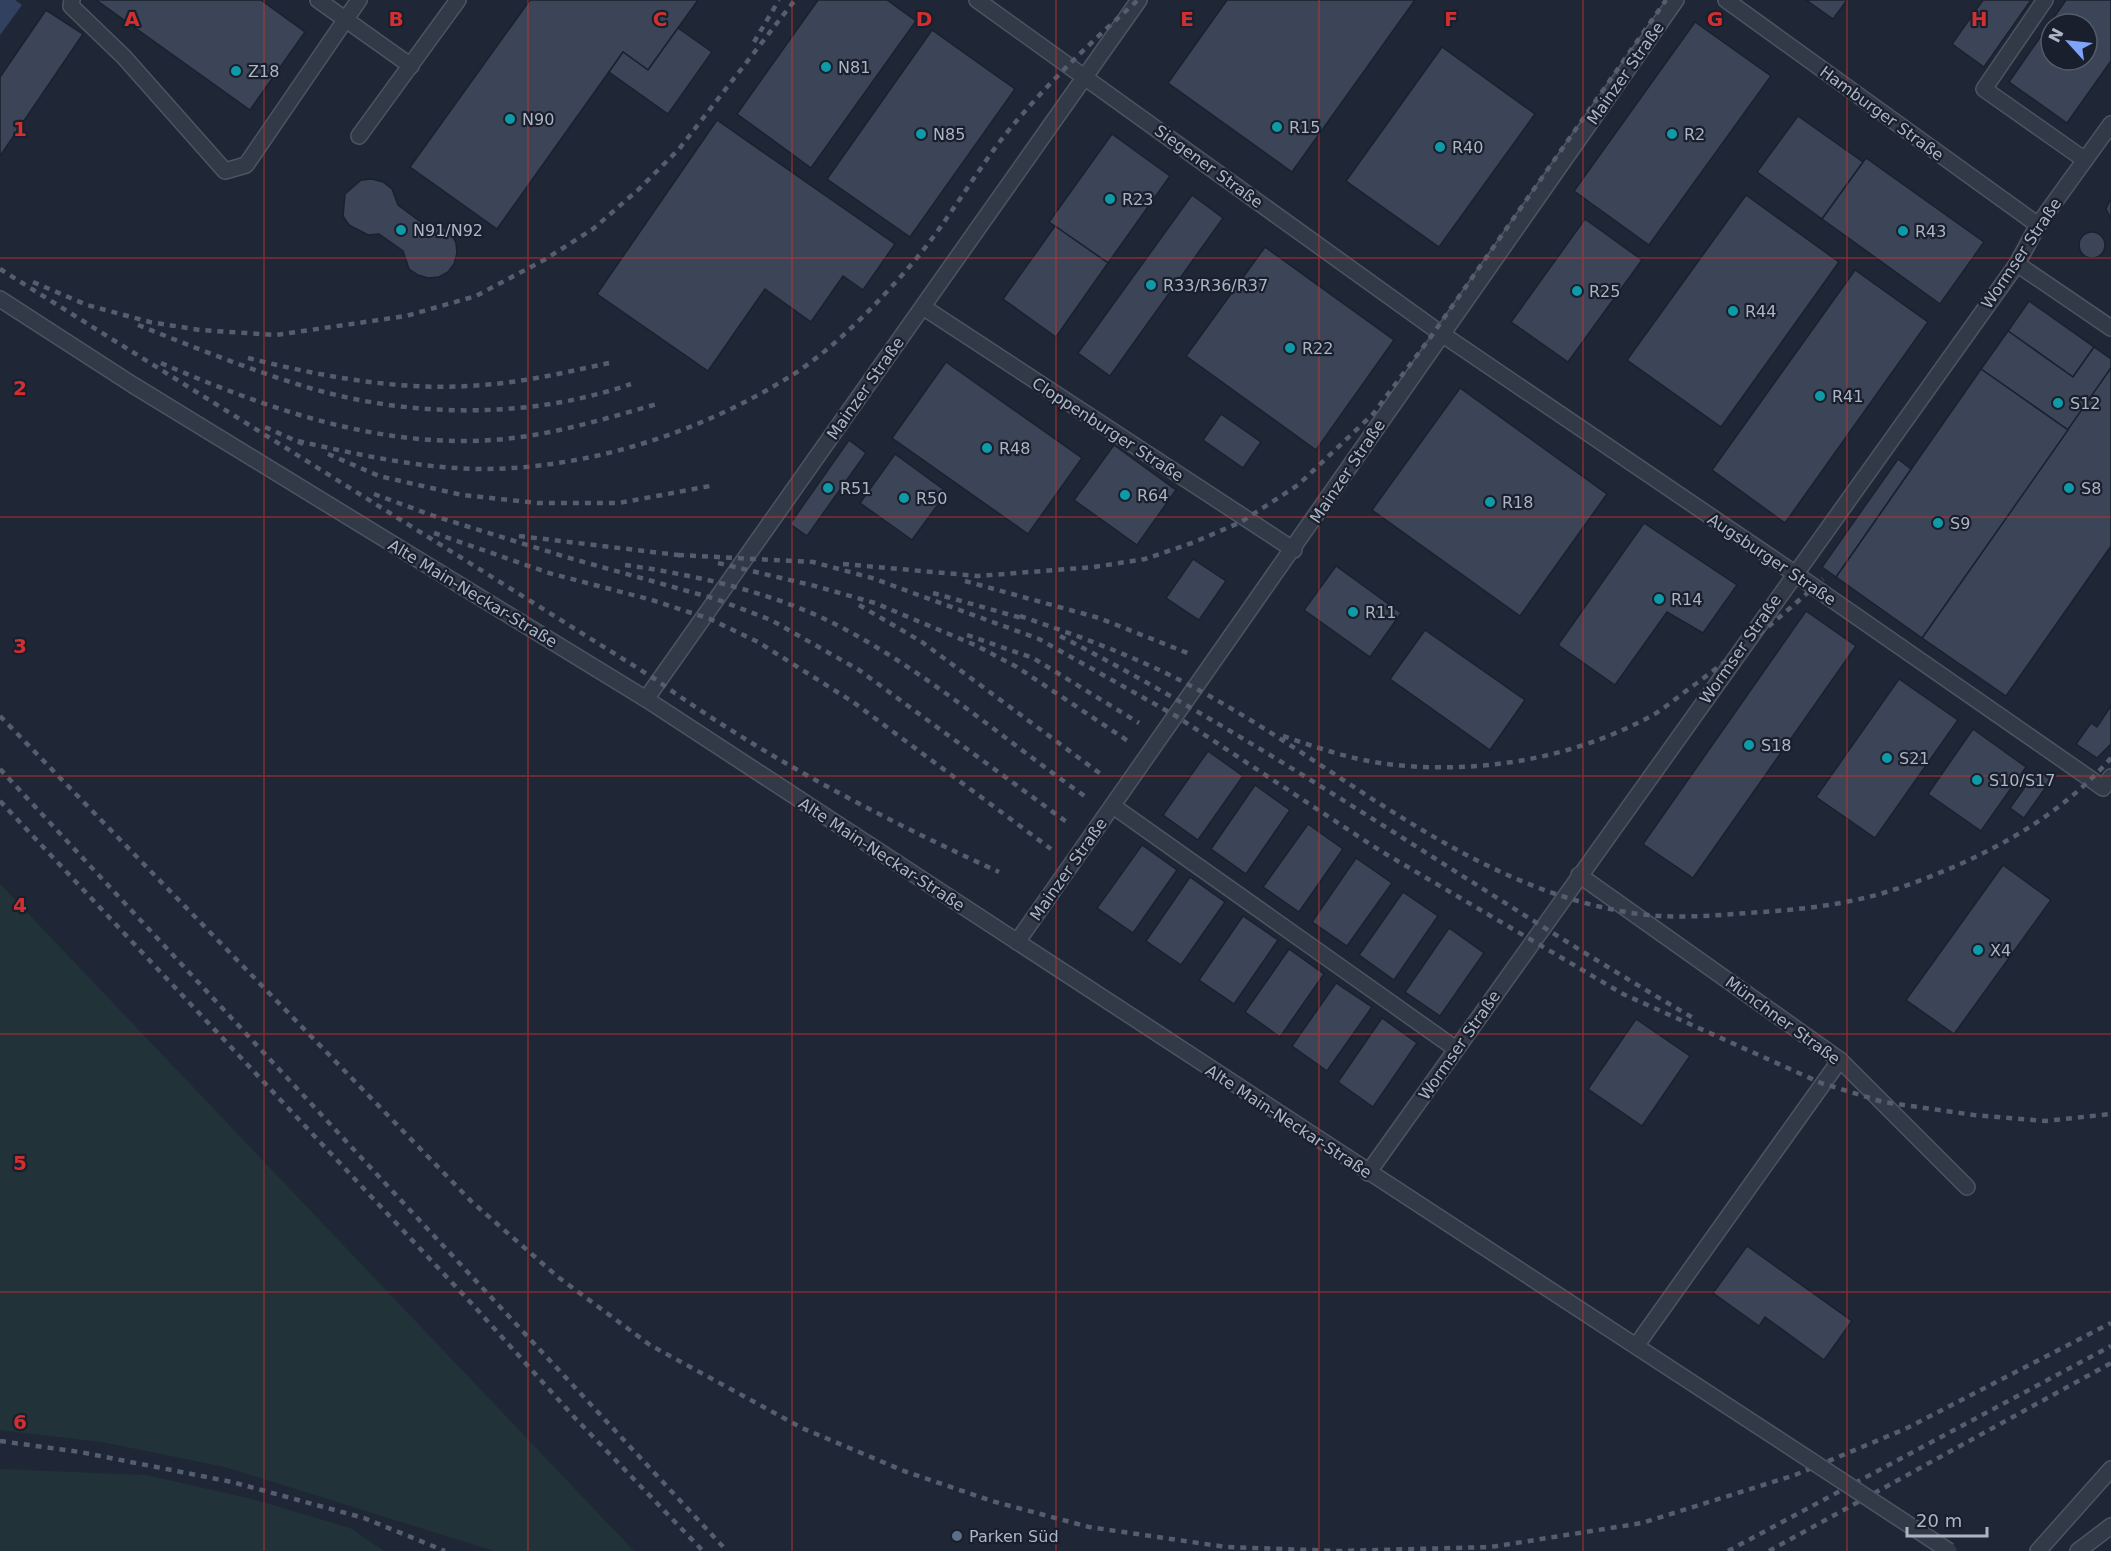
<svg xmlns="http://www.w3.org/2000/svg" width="2111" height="1551" viewBox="0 0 2111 1551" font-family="'DejaVu Sans',sans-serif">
<rect width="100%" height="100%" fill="#1f2737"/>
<g fill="#213338">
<path d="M 0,884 L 634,1551 L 494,1551 L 225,1467 L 102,1442 L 0,1430 Z"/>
<path d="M 0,1469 L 146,1475 L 252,1499 L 350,1528 L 384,1551 L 0,1551 Z"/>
</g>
<path fill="#32415f" d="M 0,0 L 15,0 L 22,5 L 0,35 Z"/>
<g fill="#3b4557" stroke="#1a212e" stroke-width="1.5" fill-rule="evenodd">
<path d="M 96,0 L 261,0 L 305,32 L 250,110 Z"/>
<path d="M 530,0 L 698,0 L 648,70 L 623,52 L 497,229 L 410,167 Z"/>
<path d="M 818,0 L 887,0 L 916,21 L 811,168 L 737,114 Z"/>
<path d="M 1227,0 L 1415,0 L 1292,172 L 1168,83 Z"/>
<path d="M 1806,0 L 1847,0 L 1833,19 Z"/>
<path d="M 1983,0 L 2031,0 L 1984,67 L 1952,44 Z"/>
<path d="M 2066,0 L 2111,0 L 2111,61 L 2067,123 L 2009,82 ZM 2051,24 L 2087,24 L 2087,60 L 2051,60 Z"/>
<path d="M 46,10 L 83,34 L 0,156 L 0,77 Z"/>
<path d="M 1695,22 L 1771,76 L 1649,245 L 1574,191 Z"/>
<path d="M 678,28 L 712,52 L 668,114 L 609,72 L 623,52 L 648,70 Z"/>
<path d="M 932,30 L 1015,89 L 910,237 L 827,179 Z"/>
<path d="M 1442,47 L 1535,114 L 1439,247 L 1346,181 Z"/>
<path d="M 1798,116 L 1863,162 L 1822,219 L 1757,172 Z"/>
<path d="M 717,120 L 895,244 L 863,290 L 843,276 L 811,322 L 765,289 L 708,371 L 597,294 Z"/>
<path d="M 1112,134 L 1170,176 L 1108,263 L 1049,222 Z"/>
<path d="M 1866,158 L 1984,242 L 1940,304 L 1822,219 Z"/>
<path d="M 372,179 L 383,182 L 392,189 L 398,205 L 425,225 L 443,227 L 451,233 L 456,243 L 457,253 L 454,264 L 448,272 L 439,277 L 428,278 L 418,275 L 409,269 L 403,251 L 379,234 L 368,235 L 349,225 L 343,216 L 345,194 L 361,180 Z"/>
<path d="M 1192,195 L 1223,218 L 1110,376 L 1078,353 Z"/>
<path d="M 1746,195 L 1839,262 L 1721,427 L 1627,360 Z"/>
<path d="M 2110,200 L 2111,199 L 2111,219 L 2106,209 Z"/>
<path d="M 1585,219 L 1642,260 L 1568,362 L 1511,322 Z"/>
<path d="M 1055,226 L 1108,263 L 1056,337 L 1003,299 Z"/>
<circle cx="2092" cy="245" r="13"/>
<path d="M 1265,247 L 1394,340 L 1316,450 L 1186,356 Z"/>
<path d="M 1855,270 L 1928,322 L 1785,523 L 1712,470 Z"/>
<path d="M 2029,301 L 2094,347 L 2073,377 L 2008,331 Z"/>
<path d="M 2008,331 L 2073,377 L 2094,347 L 2111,359 L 2111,368 L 2068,430 L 1981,369 Z"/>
<path d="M 946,362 L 1082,458 L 1028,534 L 892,438 Z"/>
<path d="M 2111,368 L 2111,546 L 2006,696 L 1922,638 Z"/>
<path d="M 1981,369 L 2068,430 L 1922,638 L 1836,577 Z"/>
<path d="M 1460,388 L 1607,494 L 1520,616 L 1372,510 Z"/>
<path d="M 1221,414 L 1261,442 L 1243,468 L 1203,440 Z"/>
<path d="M 849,440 L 866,453 L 807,536 L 790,524 Z"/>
<path d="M 1114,445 L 1176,490 L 1137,545 L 1074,500 Z"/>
<path d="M 895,454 L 947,492 L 912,540 L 860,503 Z"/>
<path d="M 1898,459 L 1911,469 L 1836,577 L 1822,567 Z"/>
<path d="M 1644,523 L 1737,585 L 1703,633 L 1667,612 L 1615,685 L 1558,645 Z"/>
<path d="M 1193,559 L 1226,581 L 1199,620 L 1166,598 Z"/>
<path d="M 1336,566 L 1401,613 L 1370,657 L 1304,610 Z"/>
<path d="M 1806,611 L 1856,646 L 1693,878 L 1643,844 Z"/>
<path d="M 1425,630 L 1525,700 L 1490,750 L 1390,679 Z"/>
<path d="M 1899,679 L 1958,720 L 1875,838 L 1816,797 Z"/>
<path d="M 2111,706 L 2111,744 L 2097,758 L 2076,744 L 2091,723 L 2097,727 Z"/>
<path d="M 1973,729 L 2026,767 L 1981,831 L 1928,794 Z"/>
<path d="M 1208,751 L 1243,776 L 1198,840 L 1163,815 Z"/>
<path d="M 2037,770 L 2051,780 L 2024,818 L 2010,808 Z"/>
<path d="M 1255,785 L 1290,810 L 1246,874 L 1211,849 Z"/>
<path d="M 1308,824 L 1343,849 L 1299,912 L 1263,887 Z"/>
<path d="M 1142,845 L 1177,870 L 1133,933 L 1097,908 Z"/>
<path d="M 1356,858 L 1392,883 L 1347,946 L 1312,922 Z"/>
<path d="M 2003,865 L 2051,900 L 1954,1034 L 1906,1000 Z"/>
<path d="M 1190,877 L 1225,902 L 1181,965 L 1146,941 Z"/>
<path d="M 1403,892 L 1438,916 L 1394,980 L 1359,955 Z"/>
<path d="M 1243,916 L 1278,940 L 1234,1004 L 1199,980 Z"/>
<path d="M 1449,928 L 1484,953 L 1440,1016 L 1405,992 Z"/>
<path d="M 1289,949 L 1324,974 L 1280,1037 L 1245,1012 Z"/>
<path d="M 1336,983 L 1372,1007 L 1327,1071 L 1292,1046 Z"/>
<path d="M 1382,1018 L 1417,1043 L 1373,1107 L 1338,1082 Z"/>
<path d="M 1636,1019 L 1690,1056 L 1642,1126 L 1588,1089 Z"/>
<path d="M 1747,1246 L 1852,1321 L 1824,1360 L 1765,1317 L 1759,1326 L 1713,1293 Z"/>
</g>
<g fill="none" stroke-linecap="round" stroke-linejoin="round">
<g stroke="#4d5462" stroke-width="18">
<g id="service">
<path d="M 72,0 L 71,6 L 124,57 L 225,171 L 246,165 L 359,0"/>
<path d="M 318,0 L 411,66"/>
<path d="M 977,0 L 1436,330 L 1794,573 L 2092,780 L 2103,788 L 2111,777"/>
<path d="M 1726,0 L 2038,225"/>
<path d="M 2045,0 L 1984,89 L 2085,160"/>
<path d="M 359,136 L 458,0"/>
<path d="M 2017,264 L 2111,328"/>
<path d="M 0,299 L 133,385 L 646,699 L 1755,1424"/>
<path d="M 923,307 L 1294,550"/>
<path d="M 646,699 L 1139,0"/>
<path d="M 1113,806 L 1456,1049"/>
<path d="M 1579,875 L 1840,1060 L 1967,1187"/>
<path d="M 1017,942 C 1238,629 1455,313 1676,0"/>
<path d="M 1368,1173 L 2017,264 L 2038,225 L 2111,124"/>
<path d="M 1636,1346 L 1840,1060"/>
<path d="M 2038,1551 L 2111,1469"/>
<path d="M 2078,1551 L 2111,1526"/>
</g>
</g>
<use href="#service" stroke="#333a47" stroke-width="15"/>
<g stroke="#555d6f" stroke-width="4.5" stroke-dasharray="6 6" stroke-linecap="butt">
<path d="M 754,42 L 779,0"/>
<path d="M 0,269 L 655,679 C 762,756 879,817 999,872"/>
<path d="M 33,282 L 87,305 L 150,322 L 200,330 L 276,335 L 406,316 L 476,296 L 544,260 L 593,229 L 639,189 L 679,149 L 795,0"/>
<path d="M 138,325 C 191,346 245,368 300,385 C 405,418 527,420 631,384"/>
<path d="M 248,358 C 324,377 404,392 483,385 C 525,382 567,372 609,363"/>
<path d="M 161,363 C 277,413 400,456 528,436 C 572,429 615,416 657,404"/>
<path d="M 265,427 L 303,444"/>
<path d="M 298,441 C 360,455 422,469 486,469 C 590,468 701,432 789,377 C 833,350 877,304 910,266 C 944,227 970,181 1001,140 C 1041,89 1090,43 1138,0"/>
<path d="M 328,454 L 379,476 L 462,495 L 538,503 L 619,503 L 710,486"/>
<path d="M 374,494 L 434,516 L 566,557 L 716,599 L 771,620 L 859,670 L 1068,823"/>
<path d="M 434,533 L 549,573 L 652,600 L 710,619 L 758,642 L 853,702 L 1051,849"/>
<path d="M 519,536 L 686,556"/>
<path d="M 678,555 L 813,562 L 872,578 L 1039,639 L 1176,716 L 1379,850 L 1623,994 L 1821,1083 L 1883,1102 L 1974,1115 L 2045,1121 L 2111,1114"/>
<path d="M 718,563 L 815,586 L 875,603 L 975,645 L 1017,667 L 1128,741"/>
<path d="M 843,564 L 978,576 L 1094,567 L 1145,559 L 1192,543 L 1241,522 L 1298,485 L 1373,414 L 1430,338 L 1666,0"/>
<path d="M 625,565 C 696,575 771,592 835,624 C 925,670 1003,739 1086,797"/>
<path d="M 965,581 L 1099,618 L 1190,654"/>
<path d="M 933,593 L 1025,619"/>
<path d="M 859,605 L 922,642 L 1102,775"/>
<path d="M 1020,616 C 1079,636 1137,657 1193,687 C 1338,764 1465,887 1632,913 C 1669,919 1710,916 1747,913 C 1798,910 1848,905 1896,889 C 1976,862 2055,822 2111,758"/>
<path d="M 967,635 L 1033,658 L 1139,723"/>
<path d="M 1060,636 C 1280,749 1481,895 1695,1019"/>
<path d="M 0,716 L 472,1202 L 558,1277 L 650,1345 L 802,1428 L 904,1471 L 992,1501 L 1089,1527 L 1226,1547 L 1339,1551 L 1491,1547 L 1642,1523 L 1795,1475 L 1905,1429 L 2111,1323"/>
<path d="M 1283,736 C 1315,747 1347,758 1380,763 C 1471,776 1571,760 1653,715 C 1668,706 1682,693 1697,683 C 1741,650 1782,616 1823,579"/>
<path d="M 0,769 L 727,1551"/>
<path d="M 0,801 L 473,1305 L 575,1418 L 703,1551"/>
<path d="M 0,1441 L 80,1452 L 232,1482 L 364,1518 L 445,1551"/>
<path d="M 1728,1551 L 2111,1346"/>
<path d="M 1769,1551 L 2111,1363"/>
</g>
<g stroke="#4d5462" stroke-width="18" stroke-linecap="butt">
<path id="service-bridge" d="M 1755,1424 L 1949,1551"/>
</g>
<use href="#service-bridge" stroke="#333a47" stroke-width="15"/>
</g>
<path fill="none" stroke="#d42f30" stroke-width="1.5" stroke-opacity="0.55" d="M 264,0 L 264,1551M 528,0 L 528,1551M 792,0 L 792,1551M 1056,0 L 1056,1551M 1319,0 L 1319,1551M 1583,0 L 1583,1551M 1847,0 L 1847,1551M 0,258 L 2111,258M 0,517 L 2111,517M 0,776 L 2111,776M 0,1034 L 2111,1034M 0,1292 L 2111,1292"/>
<g fill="#0f9aa8" stroke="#191f2c" stroke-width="2">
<circle cx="826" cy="67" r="6"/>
<circle cx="236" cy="71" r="6"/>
<circle cx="510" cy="119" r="6"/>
<circle cx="1277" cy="127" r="6"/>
<circle cx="921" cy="134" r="6"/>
<circle cx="1672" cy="134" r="6"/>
<circle cx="1440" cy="147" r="6"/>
<circle cx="1110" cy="199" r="6"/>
<circle cx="401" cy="230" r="6"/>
<circle cx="1903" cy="231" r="6"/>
<circle cx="1151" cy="285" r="6"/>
<circle cx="1577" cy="291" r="6"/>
<circle cx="1733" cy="311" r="6"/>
<circle cx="1290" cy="348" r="6"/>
<circle cx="1820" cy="396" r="6"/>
<circle cx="2058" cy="403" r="6"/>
<circle cx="987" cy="448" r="6"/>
<circle cx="828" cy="488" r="6"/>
<circle cx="2069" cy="488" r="6"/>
<circle cx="1125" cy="495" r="6"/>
<circle cx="904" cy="498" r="6"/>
<circle cx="1490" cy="502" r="6"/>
<circle cx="1938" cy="523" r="6"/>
<circle cx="1659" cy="599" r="6"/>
<circle cx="1353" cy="612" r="6"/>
<circle cx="1749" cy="745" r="6"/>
<circle cx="1887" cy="758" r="6"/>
<circle cx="1977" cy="780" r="6"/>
<circle cx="1978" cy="950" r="6"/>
</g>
<circle fill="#5c6f8a" stroke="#191f2c" stroke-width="2" cx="957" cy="1536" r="6"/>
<g text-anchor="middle" stroke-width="4.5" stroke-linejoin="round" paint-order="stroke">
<g font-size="16" fill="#adb4c4" stroke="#191f2c" text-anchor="start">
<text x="838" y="73">N81</text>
<text x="248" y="77">Z18</text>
<text x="522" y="125">N90</text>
<text x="1289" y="133">R15</text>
<text x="933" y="140">N85</text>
<text x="1684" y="140">R2</text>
<text x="1452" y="153">R40</text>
<text x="1122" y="205">R23</text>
<text x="413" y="236">N91/N92</text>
<text x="1915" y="237">R43</text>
<text x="1163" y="291">R33/R36/R37</text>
<text x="1589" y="297">R25</text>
<text x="1745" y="317">R44</text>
<text x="1302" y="354">R22</text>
<text x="1832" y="402">R41</text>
<text x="2070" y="409">S12</text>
<text x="999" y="454">R48</text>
<text x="840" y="494">R51</text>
<text x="2081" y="494">S8</text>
<text x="1137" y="501">R64</text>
<text x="916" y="504">R50</text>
<text x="1502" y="508">R18</text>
<text x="1950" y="529">S9</text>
<text x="1671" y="605">R14</text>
<text x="1365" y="618">R11</text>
<text x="1761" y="751">S18</text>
<text x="1899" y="764">S21</text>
<text x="1989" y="786">S10/S17</text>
<text x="1990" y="956">X4</text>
<text x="969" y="1542">Parken Süd</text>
</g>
<g font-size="16" fill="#adb4c4" stroke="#191f2c">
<text transform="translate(1625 73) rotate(-55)" y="6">Mainzer Straße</text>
<text transform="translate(1882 113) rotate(36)" y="6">Hamburger Straße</text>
<text transform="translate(1209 166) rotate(36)" y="6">Siegener Straße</text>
<text transform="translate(2021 253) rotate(-56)" y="6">Wormser Straße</text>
<text transform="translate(865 388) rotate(-55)" y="6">Mainzer Straße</text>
<text transform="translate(1108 429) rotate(33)" y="6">Cloppenburger Straße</text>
<text transform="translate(1347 471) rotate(-56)" y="6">Mainzer Straße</text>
<text transform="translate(1772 559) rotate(34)" y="6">Augsburger Straße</text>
<text transform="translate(473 593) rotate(31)" y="6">Alte Main-Neckar-Straße</text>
<text transform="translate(1740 649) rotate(-55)" y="6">Wormser Straße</text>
<text transform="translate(882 854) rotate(33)" y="6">Alte Main-Neckar-Straße</text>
<text transform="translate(1068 869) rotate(-55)" y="6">Mainzer Straße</text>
<text transform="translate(1783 1020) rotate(36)" y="6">Münchner Straße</text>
<text transform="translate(1459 1045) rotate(-55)" y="6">Wormser Straße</text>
<text transform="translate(1289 1121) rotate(33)" y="6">Alte Main-Neckar-Straße</text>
</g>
</g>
<g font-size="20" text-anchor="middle" font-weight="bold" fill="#d42f30" stroke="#191f2c" stroke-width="4.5" stroke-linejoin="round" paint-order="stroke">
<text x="132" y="26">A</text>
<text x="396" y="26">B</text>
<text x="660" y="26">C</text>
<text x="924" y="26">D</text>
<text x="1187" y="26">E</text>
<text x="1451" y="26">F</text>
<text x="1715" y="26">G</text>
<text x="1979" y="26">H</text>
<text x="20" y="136">1</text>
<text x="20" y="395">2</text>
<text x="20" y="653">3</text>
<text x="20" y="912">4</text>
<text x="20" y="1170">5</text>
<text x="20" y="1429">6</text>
</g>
<g transform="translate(2069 42) rotate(297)"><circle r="28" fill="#191f2c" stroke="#545b69" stroke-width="1.5"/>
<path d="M0-4.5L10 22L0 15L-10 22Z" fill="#7ea3f8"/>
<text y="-9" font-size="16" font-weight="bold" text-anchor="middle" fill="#adb4c4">N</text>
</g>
<path d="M1907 1527v9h80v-9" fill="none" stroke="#adb4c4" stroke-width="3"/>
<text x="1916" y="1527" font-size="18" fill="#adb4c4" stroke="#191f2c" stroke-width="4.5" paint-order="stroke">20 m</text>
</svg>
